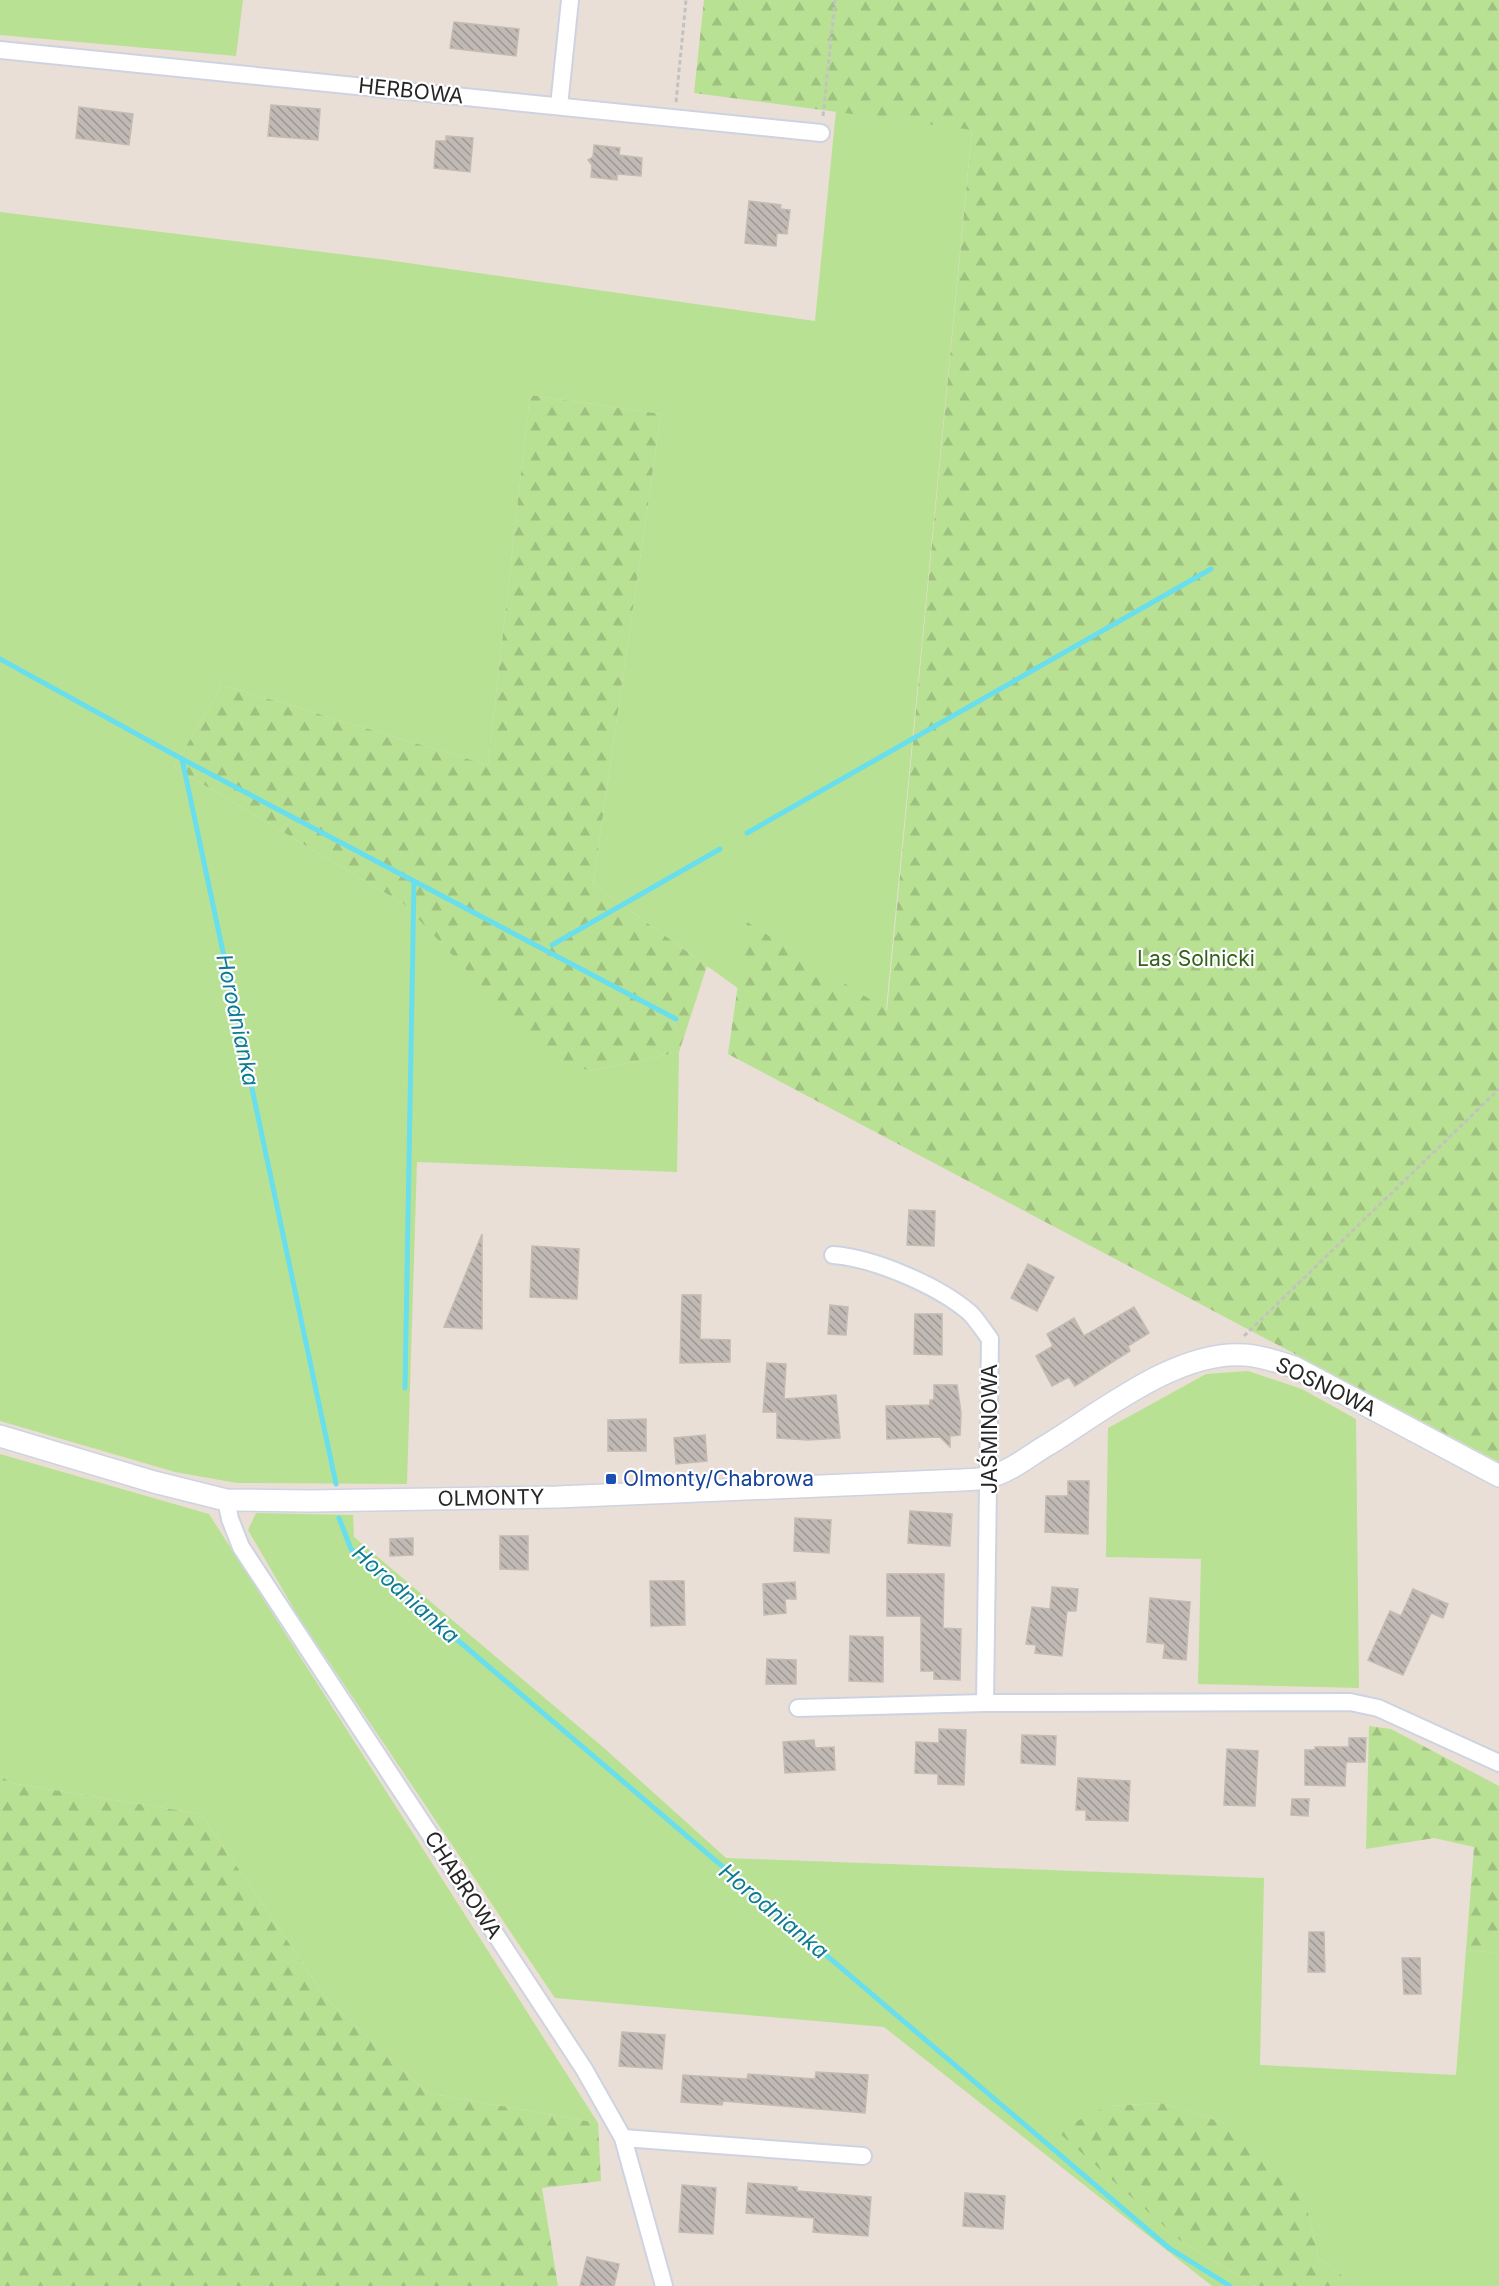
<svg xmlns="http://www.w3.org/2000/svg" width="1499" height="2286" viewBox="0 0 1499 2286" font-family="Inter,sans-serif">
<defs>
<pattern id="forest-firs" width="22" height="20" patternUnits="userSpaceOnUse" patternTransform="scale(1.5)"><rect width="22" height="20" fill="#b9e193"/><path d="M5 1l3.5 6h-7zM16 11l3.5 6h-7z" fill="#9fc17f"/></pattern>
<pattern id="building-back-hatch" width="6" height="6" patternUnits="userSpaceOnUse" patternTransform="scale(1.5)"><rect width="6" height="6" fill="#c1b9b4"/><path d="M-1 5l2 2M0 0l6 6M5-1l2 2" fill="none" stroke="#9d9692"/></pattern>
</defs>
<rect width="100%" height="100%" fill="#e9dfd7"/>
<g fill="#b9e193">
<path d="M 0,0 L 243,0 L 236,56 L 0,35 Z"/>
<path d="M 836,111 L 972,129 L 886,1010 L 747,923 L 739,989 L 593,884 L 661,414 L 530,395 L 488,765 L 222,685 L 174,767 L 404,904 L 547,1054 L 590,1071 L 679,1052 L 677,1172 L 417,1162 L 407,1484 L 237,1483 L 175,1472 L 0,1421 L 0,212 L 387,260 L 815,321 Z"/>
<path d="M 1248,1371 L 1302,1389 L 1356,1419 L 1359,1688 L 1198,1684 L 1201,1559 L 1106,1557 L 1108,1428 L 1206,1374 Z"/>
<path d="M 0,1454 L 209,1514 L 598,2123 L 428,2093 L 327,1999 L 201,1814 L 11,1783 L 0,1775 Z"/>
<path d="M 256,1513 L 353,1515 L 354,1537 L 604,1748 L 726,1858 L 1264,1878 L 1260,2065 L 1456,2075 L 1466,1950 L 1499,1953 L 1499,2286 L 1357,2286 L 1319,2259 L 1308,2212 L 1224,2123 L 1161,2103 L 1108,2106 L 1181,2241 L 1256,2286 L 1212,2286 L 884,2027 L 555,1998 L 298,1616 L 248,1530 Z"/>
</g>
<g fill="url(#forest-firs)">
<path d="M 704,0 L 1499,0 L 1499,1462 L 728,1054 L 747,922 L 887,1010 L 972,130 L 694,93 Z"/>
<path d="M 530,395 L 661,414 L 593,884 L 707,966 L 679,1052 L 590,1071 L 546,1054 L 404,904 L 174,767 L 222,685 L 488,765 Z"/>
<path d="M 1369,1726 L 1391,1729 L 1499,1786 L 1499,1953 L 1466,1950 L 1474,1847 L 1434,1838 L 1366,1849 Z"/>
<path d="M 0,1775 L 11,1783 L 201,1814 L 327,1999 L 428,2093 L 598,2123 L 601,2181 L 542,2188 L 558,2286 L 0,2286 Z"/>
<path d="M 1161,2103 L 1224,2123 L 1281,2165 L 1308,2212 L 1319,2259 L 1357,2286 L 1256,2286 L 1181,2241 L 1057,2131 L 1108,2106 Z"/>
</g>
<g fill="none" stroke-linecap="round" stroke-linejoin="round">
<g stroke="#69deec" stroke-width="5">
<path d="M 0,659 L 182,759 L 336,1484"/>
<path d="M 182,759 L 676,1019"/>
<path d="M 747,833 L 1211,569"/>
<path d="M 552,945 L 720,849"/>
<path d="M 405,1388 L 414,881"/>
<path d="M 339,1518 L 351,1549 L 1169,2248 L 1230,2286"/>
</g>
</g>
<g fill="url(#building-back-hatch)" stroke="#c4bbb2" stroke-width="1.5">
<path d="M 454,22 L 519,29 L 516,56 L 450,48 Z"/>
<path d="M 271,105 L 320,109 L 318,140 L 268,136 Z"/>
<path d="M 79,107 L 133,114 L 129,145 L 76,138 Z"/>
<path d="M 446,136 L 473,138 L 470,172 L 434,168 L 436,141 L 446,141 Z"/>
<path d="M 594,145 L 620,148 L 619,155 L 642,158 L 641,176 L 617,174 L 617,180 L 591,177 L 592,165 L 588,160 L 593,157 Z"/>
<path d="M 749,201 L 781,205 L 780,209 L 790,210 L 787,234 L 777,233 L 776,246 L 745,243 Z"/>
<path d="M 909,1210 L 935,1211 L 934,1246 L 907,1245 Z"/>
<path d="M 482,1234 L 482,1329 L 444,1327 Z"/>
<path d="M 532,1246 L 579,1249 L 577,1299 L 530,1297 Z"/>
<path d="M 1028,1264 L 1054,1277 L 1037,1311 L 1011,1298 Z"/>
<path d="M 682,1295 L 701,1295 L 700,1339 L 730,1340 L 730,1362 L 680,1363 Z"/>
<path d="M 830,1305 L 848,1307 L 846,1335 L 828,1334 Z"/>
<path d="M 1134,1307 L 1149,1333 L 1128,1346 L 1130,1351 L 1075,1386 L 1069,1377 L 1052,1386 L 1036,1356 L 1053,1346 L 1047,1334 L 1074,1318 L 1084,1336 Z"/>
<path d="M 915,1314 L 942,1314 L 942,1355 L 914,1354 Z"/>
<path d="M 767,1363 L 786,1364 L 784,1399 L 836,1395 L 840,1438 L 808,1440 L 777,1438 L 777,1412 L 763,1412 Z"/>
<path d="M 934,1385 L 957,1385 L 961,1413 L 960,1435 L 950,1436 L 950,1447 L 940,1437 L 887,1439 L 886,1406 L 930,1405 L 930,1400 L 934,1400 Z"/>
<path d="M 646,1419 L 646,1451 L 608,1451 L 608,1420 Z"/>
<path d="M 705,1435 L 707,1461 L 676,1464 L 674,1438 Z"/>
<path d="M 1068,1481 L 1089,1481 L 1088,1534 L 1045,1532 L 1046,1496 L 1068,1496 Z"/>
<path d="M 910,1511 L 952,1514 L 950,1546 L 908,1543 Z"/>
<path d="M 795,1518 L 831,1520 L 829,1553 L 794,1551 Z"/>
<path d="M 500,1536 L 528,1536 L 528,1570 L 500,1569 Z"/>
<path d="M 413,1538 L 413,1555 L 390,1556 L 390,1539 Z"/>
<path d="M 887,1574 L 944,1574 L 943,1628 L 961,1629 L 960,1680 L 934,1679 L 934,1671 L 921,1671 L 921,1616 L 887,1616 Z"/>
<path d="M 650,1581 L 684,1581 L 685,1625 L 651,1626 Z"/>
<path d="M 795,1582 L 796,1599 L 785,1599 L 786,1613 L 764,1615 L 763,1584 Z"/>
<path d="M 1052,1587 L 1078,1589 L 1076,1611 L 1067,1611 L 1062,1656 L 1035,1653 L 1036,1645 L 1026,1644 L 1032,1607 L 1050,1609 Z"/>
<path d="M 1413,1589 L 1448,1604 L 1443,1618 L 1431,1613 L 1403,1675 L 1368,1660 L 1390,1611 L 1401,1616 Z"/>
<path d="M 1150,1598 L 1190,1602 L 1186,1660 L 1163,1658 L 1165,1644 L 1147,1642 Z"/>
<path d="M 850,1636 L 883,1637 L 883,1682 L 849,1681 Z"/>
<path d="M 767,1659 L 796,1660 L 796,1684 L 766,1684 Z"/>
<path d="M 939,1729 L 966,1730 L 964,1785 L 938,1784 L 938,1774 L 915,1773 L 916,1742 L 939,1743 Z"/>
<path d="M 1022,1735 L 1056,1736 L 1055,1765 L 1021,1763 Z"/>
<path d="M 1349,1738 L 1366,1738 L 1365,1762 L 1346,1762 L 1345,1786 L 1305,1785 L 1305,1750 L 1315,1750 L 1315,1747 L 1349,1747 Z"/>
<path d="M 814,1740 L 815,1748 L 834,1747 L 835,1770 L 785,1773 L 783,1742 Z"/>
<path d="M 1227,1749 L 1258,1751 L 1255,1806 L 1224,1805 Z"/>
<path d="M 1078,1778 L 1130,1781 L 1128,1821 L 1086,1820 L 1086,1810 L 1076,1810 Z"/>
<path d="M 1292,1799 L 1309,1799 L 1308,1816 L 1291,1815 Z"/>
<path d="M 1309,1932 L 1324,1932 L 1325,1972 L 1308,1972 Z"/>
<path d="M 1402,1958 L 1420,1958 L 1421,1994 L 1404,1994 Z"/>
<path d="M 622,2032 L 665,2035 L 662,2069 L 619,2066 Z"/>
<path d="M 816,2072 L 868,2075 L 865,2113 L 723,2101 L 722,2105 L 681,2102 L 683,2075 L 747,2079 L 748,2074 L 815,2079 Z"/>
<path d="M 748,2183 L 797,2187 L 797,2191 L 871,2197 L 868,2236 L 813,2232 L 814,2218 L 746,2213 Z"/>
<path d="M 682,2185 L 716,2188 L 713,2234 L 679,2232 Z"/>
<path d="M 965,2193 L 1005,2196 L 1003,2229 L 963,2226 Z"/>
<path d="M 587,2257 L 619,2264 L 614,2286 L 580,2286 Z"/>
</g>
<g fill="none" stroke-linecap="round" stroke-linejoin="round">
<g stroke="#cdd3e0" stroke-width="20">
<g id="minor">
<path d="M 0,50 L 821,133"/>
<path d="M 559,106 L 570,0"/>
<path d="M 833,1255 C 874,1258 939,1286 970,1313 C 977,1320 984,1331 990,1339 L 985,1703"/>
<path d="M 226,1500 L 230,1519 L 241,1547 L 584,2069 L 623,2138 L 664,2286"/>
<path d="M 798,1708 L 985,1703 L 1350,1702 L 1378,1708 L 1499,1763"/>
<path d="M 623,2138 L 863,2156"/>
</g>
</g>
<g stroke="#cdd3e0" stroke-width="24">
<path id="tertiary" d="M 0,1436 L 154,1482 L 226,1500 L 310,1501 L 557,1497 L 962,1480 C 970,1479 980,1480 989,1477 C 1010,1472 1030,1455 1049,1444 C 1104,1410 1178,1350 1245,1355 C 1262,1356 1278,1362 1294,1367 L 1499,1476"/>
</g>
<g stroke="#c2c2c2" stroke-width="3" stroke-dasharray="4.5 3" stroke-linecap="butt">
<path d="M 676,102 L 686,0"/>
<path d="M 823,116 L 835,0"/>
<path d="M 1244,1336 L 1499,1089"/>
</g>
<use href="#minor" stroke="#fff" stroke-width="16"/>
<use href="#tertiary" stroke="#fff" stroke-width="21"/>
</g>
<rect fill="#1a4fb4" stroke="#fff" stroke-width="2" x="605" y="1473" width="12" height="12" rx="3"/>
<g text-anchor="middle" stroke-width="4.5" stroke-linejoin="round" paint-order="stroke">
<g font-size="21" fill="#262626" stroke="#fff">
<text transform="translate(411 91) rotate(6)" y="7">HERBOWA</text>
<text transform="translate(1326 1387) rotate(26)" y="7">SOSNOWA</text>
<text transform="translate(990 1429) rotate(-90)" y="7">JAŚMINOWA</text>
<text transform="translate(491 1498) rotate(-1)" y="7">OLMONTY</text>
<text transform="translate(463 1885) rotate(57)" y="7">CHABROWA</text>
</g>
<g font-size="21" fill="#336119" stroke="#fff">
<text x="1196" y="966">Las Solnicki</text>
</g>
<g font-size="21" fill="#164399" stroke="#fff" text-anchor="start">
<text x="623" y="1486">Olmonty/Chabrowa</text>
</g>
<g font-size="22" font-style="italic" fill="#0e7a93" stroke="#fff">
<text transform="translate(238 1020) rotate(78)" y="8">Horodnianka</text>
<text transform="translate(406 1594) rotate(42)" y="8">Horodnianka</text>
<text transform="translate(774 1911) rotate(40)" y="8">Horodnianka</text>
</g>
</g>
</svg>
